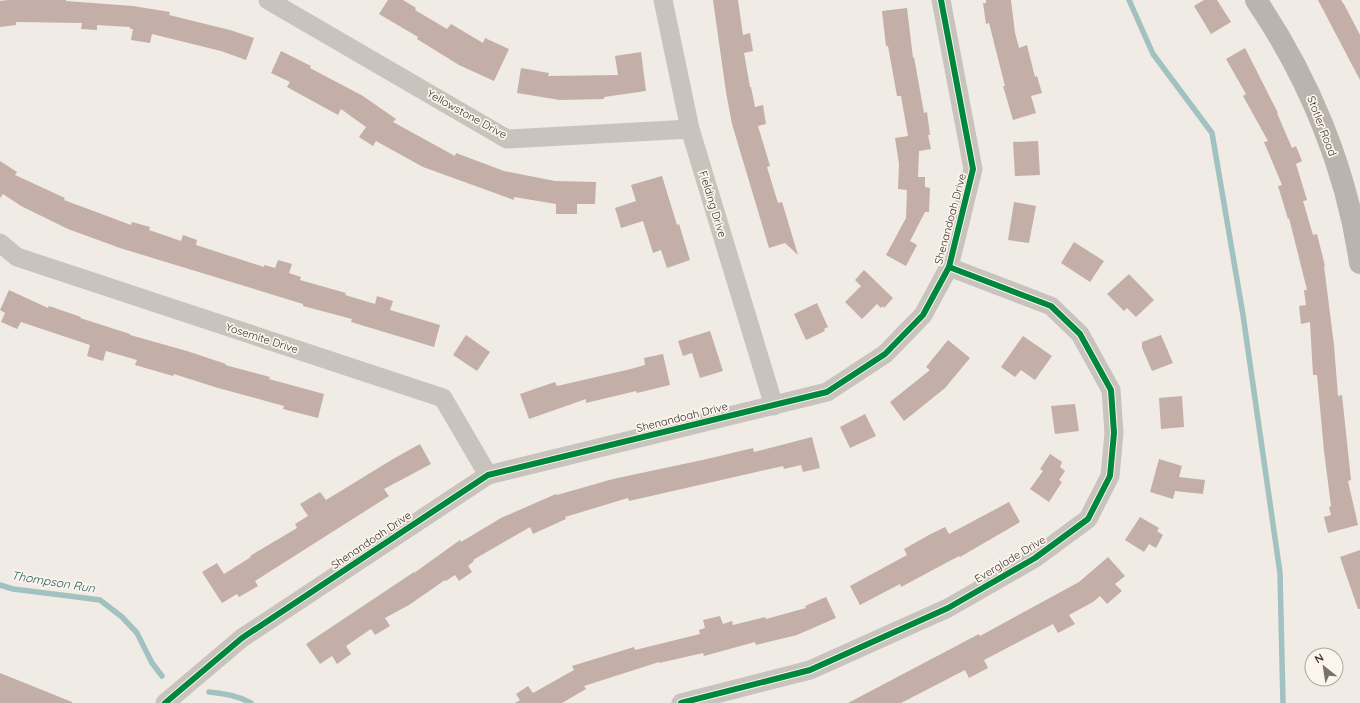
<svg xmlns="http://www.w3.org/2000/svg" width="1360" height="703" viewBox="0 0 1360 703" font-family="Quicksand,sans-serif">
<rect width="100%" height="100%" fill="#f0ebe5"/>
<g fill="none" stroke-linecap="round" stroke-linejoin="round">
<g stroke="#a1c2c1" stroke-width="5.5">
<path d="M 1129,0 L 1153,54 L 1212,133 L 1243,315 L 1280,573 L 1283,703"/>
<path d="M 0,585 L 13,589 L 69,596 L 100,600 L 122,617 L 137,633 L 152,663 L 162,676"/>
<path d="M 209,692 C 224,694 237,695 251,703"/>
</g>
</g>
<g fill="#c3afa7">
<path d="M 8,0 L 66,0 L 66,1 L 133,6 L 170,12 L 169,15 L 230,30 L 254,38 L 246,60 L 221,51 L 152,34 L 150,43 L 131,40 L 133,29 L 130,29 L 130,27 L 97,25 L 97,30 L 81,29 L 82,23 L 16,22 L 16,25 L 0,27 L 0,1 Z"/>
<path d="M 388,0 L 403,0 L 416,8 L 415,10 L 447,29 L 451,24 L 483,43 L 485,38 L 509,49 L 494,81 L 459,65 L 417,39 L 418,37 L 379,14 Z"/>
<path d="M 713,0 L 738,0 L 743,35 L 750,33 L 753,51 L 744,53 L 750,87 L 751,87 L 755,107 L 763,105 L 766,124 L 758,126 L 770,166 L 767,167 L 778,203 L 782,202 L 798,255 L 785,243 L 769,248 L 732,124 L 726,92 Z"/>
<path d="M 986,0 L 1011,0 L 1015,33 L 1019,48 L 1027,45 L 1035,77 L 1037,76 L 1042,93 L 1031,96 L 1036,113 L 1013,120 L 1003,86 L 1005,86 L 989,23 L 986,24 L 983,3 L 986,3 Z"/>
<path d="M 1204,0 L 1217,0 L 1231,22 L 1211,34 L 1194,6 Z"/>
<path d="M 1318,0 L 1341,0 L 1345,6 L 1360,35 L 1360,80 Z"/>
<path d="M 907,8 L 913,58 L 914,57 L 924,113 L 927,112 L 930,135 L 928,135 L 931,149 L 919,151 L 918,177 L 925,177 L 925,187 L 930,188 L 929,212 L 925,212 L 910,241 L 917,245 L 906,266 L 886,255 L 906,218 L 907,190 L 898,189 L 899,164 L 895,138 L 908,136 L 901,96 L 897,96 L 888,46 L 886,46 L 882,11 Z"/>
<path d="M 1245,48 L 1278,113 L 1277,113 L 1292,148 L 1296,146 L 1302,161 L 1296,164 L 1307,200 L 1303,201 L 1313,235 L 1317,234 L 1325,266 L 1324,266 L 1334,345 L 1338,396 L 1342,395 L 1351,480 L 1348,481 L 1358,525 L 1328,533 L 1324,517 L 1331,515 L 1329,507 L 1331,506 L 1324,451 L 1317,375 L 1313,375 L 1310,322 L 1301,324 L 1299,306 L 1306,305 L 1304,290 L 1307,290 L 1289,218 L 1288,219 L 1278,186 L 1282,185 L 1264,142 L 1268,141 L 1243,96 L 1246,94 L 1226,59 Z"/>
<path d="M 281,51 L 311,66 L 310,68 L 363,96 L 396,119 L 393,122 L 455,156 L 456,153 L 504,171 L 555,181 L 596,182 L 595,204 L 577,204 L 577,214 L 556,214 L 556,204 L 514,197 L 514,200 L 423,167 L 376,141 L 373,146 L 359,137 L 366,127 L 341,109 L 338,115 L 287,87 L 290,82 L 271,73 Z"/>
<path d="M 641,52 L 646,91 L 604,97 L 604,99 L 560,100 L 517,93 L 521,68 L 549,73 L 548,76 L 618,75 L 615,56 Z"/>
<path d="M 1038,141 L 1040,175 L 1015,176 L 1013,142 Z"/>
<path d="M 0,161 L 17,172 L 15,175 L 65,198 L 64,200 L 131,225 L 132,222 L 150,227 L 149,230 L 181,241 L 183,235 L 197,240 L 196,245 L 264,267 L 264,265 L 275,268 L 278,260 L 292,264 L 289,273 L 301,277 L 300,280 L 346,293 L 345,295 L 375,304 L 377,296 L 393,301 L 390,310 L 440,325 L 434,347 L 351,322 L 352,319 L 303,306 L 303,304 L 120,248 L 68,229 L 21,206 L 3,194 L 0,198 Z"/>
<path d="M 662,176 L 677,225 L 679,224 L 690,260 L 667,268 L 661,250 L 653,253 L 643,221 L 621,228 L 615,208 L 636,201 L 631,185 Z"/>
<path d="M 1014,202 L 1036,206 L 1029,243 L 1008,240 Z"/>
<path d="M 1074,242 L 1104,261 L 1090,282 L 1061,263 Z"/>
<path d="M 864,270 L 893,298 L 884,308 L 883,306 L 881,308 L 877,304 L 862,319 L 845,302 L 861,286 L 855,280 Z"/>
<path d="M 1129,274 L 1154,300 L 1136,317 L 1127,308 L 1124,311 L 1107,294 Z"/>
<path d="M 9,290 L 48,308 L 49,306 L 81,317 L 80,318 L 130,334 L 130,335 L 187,351 L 226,364 L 225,365 L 270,377 L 269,379 L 324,394 L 318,418 L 283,409 L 284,406 L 218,388 L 174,374 L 173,376 L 135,365 L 137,360 L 106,351 L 103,361 L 87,356 L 90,345 L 21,322 L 17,329 L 1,322 L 5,313 L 0,310 Z"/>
<path d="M 817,303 L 828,327 L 824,329 L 825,331 L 806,340 L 794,314 Z"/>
<path d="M 710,331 L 723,371 L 700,378 L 692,353 L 683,356 L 678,341 Z"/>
<path d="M 466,335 L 490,352 L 477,371 L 453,355 Z"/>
<path d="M 1161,335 L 1173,363 L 1152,371 L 1142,348 L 1142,342 Z"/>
<path d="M 1023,336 L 1052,356 L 1035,380 L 1021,370 L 1015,377 L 1001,367 Z"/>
<path d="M 948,340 L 970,358 L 945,388 L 904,421 L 890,402 L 930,370 L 926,367 Z"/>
<path d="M 663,354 L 670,385 L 637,393 L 636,391 L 586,403 L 586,399 L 529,419 L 520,394 L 555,382 L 557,386 L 631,369 L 645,365 L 644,358 Z"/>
<path d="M 1182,396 L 1184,427 L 1161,429 L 1159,398 Z"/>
<path d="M 1075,404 L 1079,431 L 1055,434 L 1051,406 Z"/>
<path d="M 865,414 L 876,436 L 850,448 L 840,427 Z"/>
<path d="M 812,437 L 820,468 L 803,472 L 801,465 L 784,469 L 783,466 L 629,501 L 628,498 L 565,517 L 566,519 L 533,534 L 530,527 L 473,560 L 474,561 L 468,566 L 472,572 L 459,581 L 455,575 L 446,581 L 445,580 L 409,605 L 385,618 L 390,626 L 375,635 L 371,629 L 346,646 L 351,654 L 337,664 L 332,656 L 320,664 L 306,644 L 414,572 L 414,573 L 460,540 L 461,542 L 501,518 L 556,494 L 557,495 L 613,479 L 707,459 L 753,448 L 754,452 Z"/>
<path d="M 420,444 L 431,464 L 384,489 L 389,496 L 255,581 L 258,586 L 239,597 L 237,594 L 222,603 L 202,572 L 217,563 L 224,574 L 251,557 L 250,556 L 297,528 L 295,524 L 308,516 L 300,504 L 320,492 L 326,500 L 393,459 Z"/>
<path d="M 1050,454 L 1062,462 L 1060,467 L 1065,471 L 1059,480 L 1062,482 L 1049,502 L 1030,489 L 1043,471 L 1040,469 Z"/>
<path d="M 1159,459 L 1182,466 L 1179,477 L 1205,480 L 1203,494 L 1175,491 L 1173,499 L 1150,492 Z"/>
<path d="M 1009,502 L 1020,522 L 960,557 L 959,556 L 901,587 L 900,584 L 860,605 L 850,586 L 907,555 L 904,549 L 929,535 L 945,527 L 949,534 Z"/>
<path d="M 1140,517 L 1159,528 L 1157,531 L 1163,535 L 1156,548 L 1149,544 L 1144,552 L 1125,540 Z"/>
<path d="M 1360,550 L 1360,609 L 1358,609 L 1340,557 Z"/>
<path d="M 1108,557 L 1125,576 L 1115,584 L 1122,591 L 1107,604 L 1100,596 L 1093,602 L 1069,615 L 1075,624 L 1058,633 L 1053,624 L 984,660 L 988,668 L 969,678 L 965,670 L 901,703 L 848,703 L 979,634 L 980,636 L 1079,582 Z"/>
<path d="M 826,597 L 836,618 L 797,635 L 756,645 L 755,642 L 704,656 L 703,653 L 659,663 L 659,662 L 584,686 L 586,689 L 562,703 L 515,703 L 520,700 L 516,694 L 528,686 L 533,693 L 574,670 L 572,666 L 634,647 L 635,650 L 700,634 L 699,630 L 705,628 L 703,620 L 720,616 L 723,624 L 732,621 L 733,625 L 765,617 L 766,619 L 806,608 L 805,606 Z"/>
<path d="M 0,673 L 72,702 L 72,703 L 0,703 Z"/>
</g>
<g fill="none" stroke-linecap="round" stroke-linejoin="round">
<g stroke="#c9c3be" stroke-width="19">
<path d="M 268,0 L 507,139 L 690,129"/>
<path d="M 663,0 L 690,129 L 774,406"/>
<path d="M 0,243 L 17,257 L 443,398 L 488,475"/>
<path d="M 165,703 L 242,638 L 488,475 L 827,392 L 885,354 L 923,315 L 949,267 L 973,169 L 941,0"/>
<path d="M 681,703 L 810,670 L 948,608 L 1035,558 L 1088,519 L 1110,476 L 1114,433 L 1111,390 L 1080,334 L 1051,306 L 949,267"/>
</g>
<path stroke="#bab3ae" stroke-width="22" d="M 1256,0 C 1309,78 1347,170 1360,263"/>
<g stroke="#fbf5ee" stroke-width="8">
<g id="cycleway">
<path d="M 165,703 L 242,638 L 488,475 L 827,392 L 885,354 L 923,315 L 949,267 L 973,169 L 941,0"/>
<path d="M 681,703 L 810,670 L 948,608 L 1035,558 L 1088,519 L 1110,476 L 1114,433 L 1111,390 L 1080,334 L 1051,306 L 949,267"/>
</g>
</g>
<use href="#cycleway" stroke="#00873e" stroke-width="6"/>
</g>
<g text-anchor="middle" stroke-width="3.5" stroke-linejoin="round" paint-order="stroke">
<g font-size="11" fill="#3b302b" stroke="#fbf5ee">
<text transform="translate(467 114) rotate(29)" y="4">Yellowstone Drive</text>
<text transform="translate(1322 126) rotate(69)" y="4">Stotler Road</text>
<text transform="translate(713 204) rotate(73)" y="4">Fielding Drive</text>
<text transform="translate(950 219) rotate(-75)" y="4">Shenandoah Drive</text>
<text transform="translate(262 338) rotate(18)" y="4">Yosemite Drive</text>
<text transform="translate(682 417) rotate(-14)" y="4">Shenandoah Drive</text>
<text transform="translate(371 540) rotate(-34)" y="4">Shenandoah Drive</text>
<text transform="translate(1010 559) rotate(-31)" y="4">Everglade Drive</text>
</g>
<g font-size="12" font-style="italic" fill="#1f5a5e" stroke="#fbf5ee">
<text transform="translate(53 582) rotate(9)" y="4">Thompson Run</text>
</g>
</g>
<g transform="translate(1324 667) rotate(330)"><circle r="19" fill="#fbf5ee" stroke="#aea6a0"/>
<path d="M0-3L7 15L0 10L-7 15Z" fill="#7a716c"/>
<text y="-6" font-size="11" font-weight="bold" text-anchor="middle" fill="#3b302b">N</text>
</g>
</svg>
